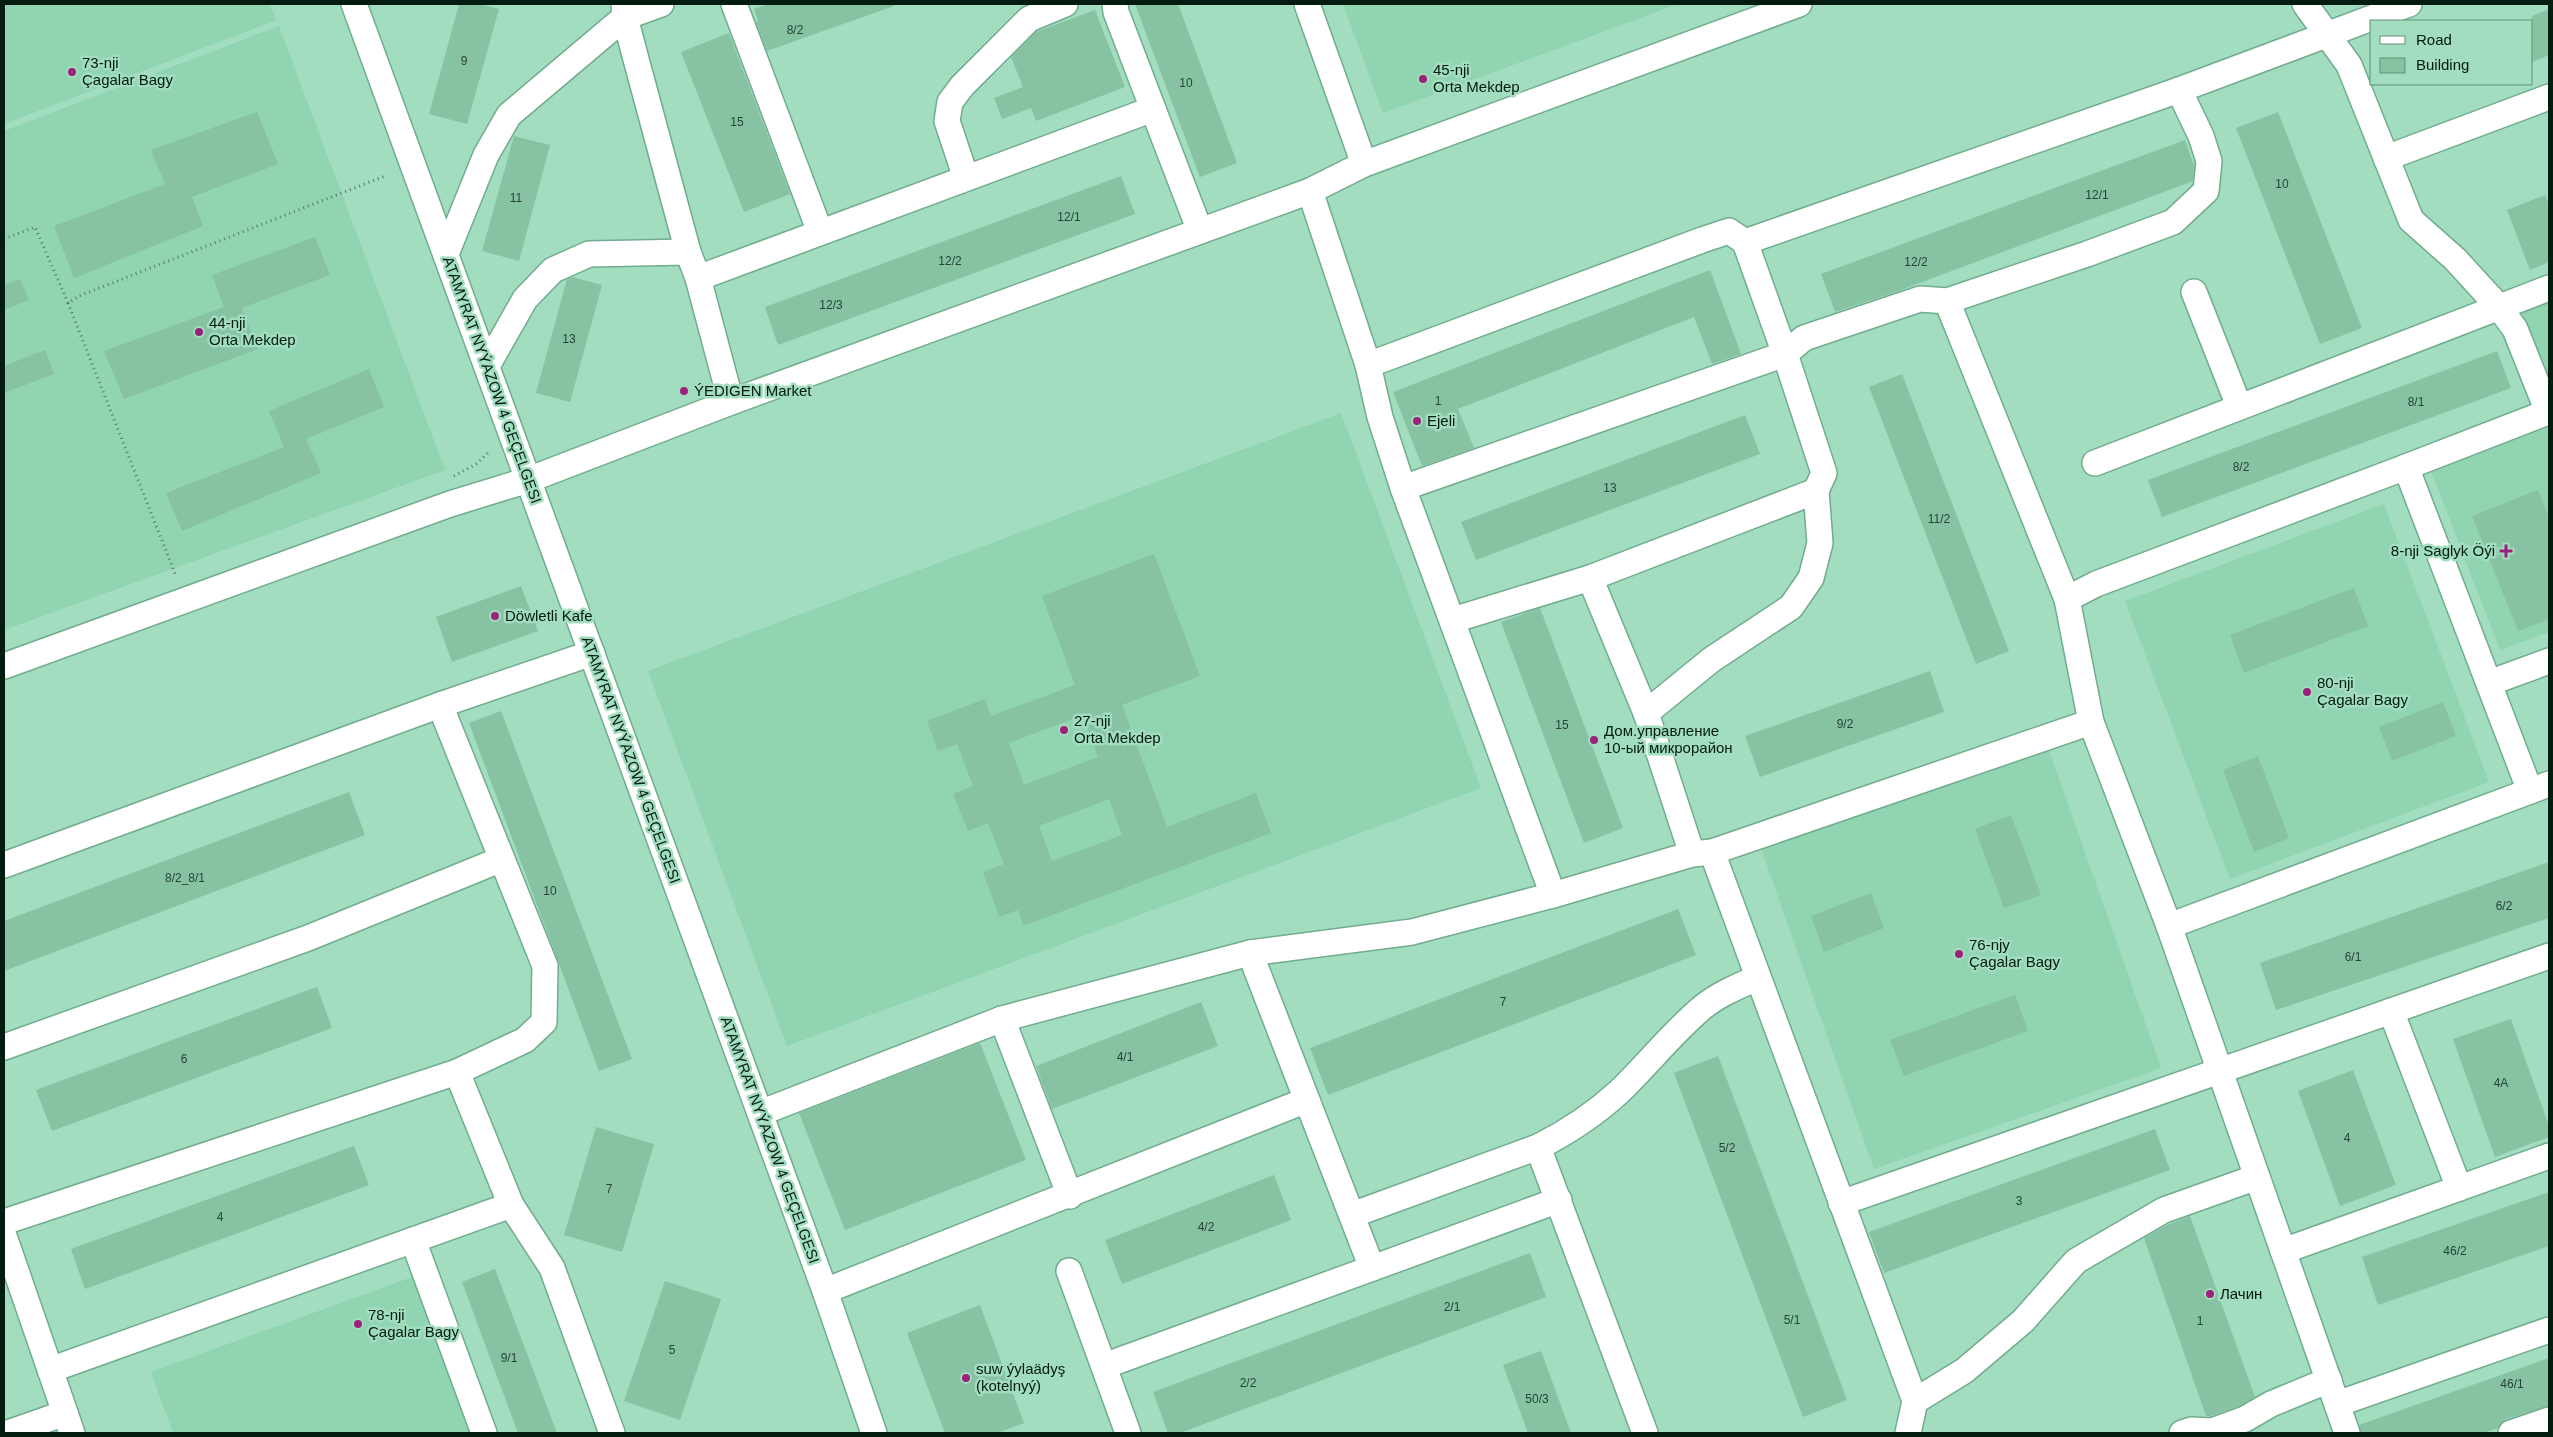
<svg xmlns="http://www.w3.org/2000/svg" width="2553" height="1437" viewBox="0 0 2553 1437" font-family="Arial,sans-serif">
<rect width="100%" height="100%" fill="#a1ddbe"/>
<g fill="#90d4b1">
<path d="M 4,4 L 270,4 L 276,20 L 4,124 Z"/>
<path d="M 1343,4 L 1678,4 L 1383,113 Z"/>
<path d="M 279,26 L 445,470 L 4,630 L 4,131 Z"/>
<path d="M 2549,290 L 2549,384 L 2518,302 Z"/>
<path d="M 1341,413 L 1481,788 L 787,1046 L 648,671 Z"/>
<path d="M 2549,425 L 2549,632 L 2500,650 L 2431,471 Z"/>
<path d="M 2384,504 L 2489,782 L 2230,879 L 2125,601 Z"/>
<path d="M 2045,739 L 2161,1068 L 1874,1169 L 1758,840 Z"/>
<path d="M 415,1276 L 474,1433 L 173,1433 L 151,1372 Z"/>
</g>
<g fill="#87c2a3" fill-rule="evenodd">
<path d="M 459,4 L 480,4 L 499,9 L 467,124 L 429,114 Z"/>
<path d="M 768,4 L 893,4 L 894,6 L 767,51 L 756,22 L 758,21 L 754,9 Z"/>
<path d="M 1135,4 L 1178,4 L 1237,163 L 1200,177 Z"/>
<path d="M 2549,9 L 2549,55 L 2532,62 L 2532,16 Z"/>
<path d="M 1095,10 L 1125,87 L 1036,121 L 1031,108 L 1002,119 L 994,98 L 1023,87 L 1011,57 L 1036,32 Z"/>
<path d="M 729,33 L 790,194 L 744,212 L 681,52 Z"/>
<path d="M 257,112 L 278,164 L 192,197 L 203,226 L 74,278 L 54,226 L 165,184 L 151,150 Z"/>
<path d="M 2278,112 L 2362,328 L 2320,344 L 2236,128 Z"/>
<path d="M 514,136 L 550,145 L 519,261 L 482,251 Z"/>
<path d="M 2185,140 L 2194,166 L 2193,181 L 1898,291 L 1835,312 L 1821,274 Z"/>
<path d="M 1121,176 L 1135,214 L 778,345 L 765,307 Z"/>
<path d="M 2545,195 L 2549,205 L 2549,262 L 2530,270 L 2507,210 Z"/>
<path d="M 315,237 L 330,275 L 242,308 L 258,349 L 124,399 L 104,351 L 224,307 L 212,275 Z"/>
<path d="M 1710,270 L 1741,354 L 1712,364 L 1694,317 L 1458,409 L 1474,448 L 1422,466 L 1393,392 Z"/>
<path d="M 572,277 L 602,285 L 570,402 L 536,393 L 567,279 Z"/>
<path d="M 20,279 L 29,300 L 4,310 L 4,285 Z"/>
<path d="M 45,350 L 54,374 L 4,393 L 4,366 Z"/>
<path d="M 2497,351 L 2511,388 L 2162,517 L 2148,480 Z"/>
<path d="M 369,369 L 384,407 L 306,439 L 321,473 L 182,531 L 166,493 L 284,447 L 269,411 Z"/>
<path d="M 1902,374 L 2009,651 L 1976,664 L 1869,387 Z"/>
<path d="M 1745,415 L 1760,454 L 1476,560 L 1461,522 Z"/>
<path d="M 2538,490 L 2549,518 L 2549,619 L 2518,631 L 2472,516 Z"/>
<path d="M 1154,554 L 1200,676 L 1122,705 L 1167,827 L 1256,793 L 1271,833 L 1023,926 L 1018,910 L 999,917 L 983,872 L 1004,864 L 988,823 L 968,831 L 953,794 L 973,786 L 957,744 L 938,751 L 927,721 L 985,699 L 991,716 L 1075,685 L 1042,596 ZM 1083,715 L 1098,757 L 1024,785 L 1009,743 ZM 1109,799 L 1122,835 L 1052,861 L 1039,826 Z"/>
<path d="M 521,586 L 538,631 L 452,662 L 436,617 Z"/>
<path d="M 2354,588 L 2368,626 L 2244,673 L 2230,635 Z"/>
<path d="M 1540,608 L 1623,828 L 1584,843 L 1501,622 Z"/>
<path d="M 1930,671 L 1944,712 L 1760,777 L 1745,736 Z"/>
<path d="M 2443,702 L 2456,736 L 2392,761 L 2379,727 Z"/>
<path d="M 501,711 L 632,1059 L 599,1071 L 469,723 Z"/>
<path d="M 2258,756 L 2289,838 L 2254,852 L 2223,770 Z"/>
<path d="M 349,792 L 365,835 L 4,971 L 4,921 Z"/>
<path d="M 2011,815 L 2041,895 L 2004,908 L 1975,829 Z"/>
<path d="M 2549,862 L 2549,918 L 2276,1010 L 2260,963 Z"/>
<path d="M 1871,893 L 1884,928 L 1824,952 L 1811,916 Z"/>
<path d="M 1678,909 L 1696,955 L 1328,1095 L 1310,1048 Z"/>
<path d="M 317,987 L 332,1028 L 52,1131 L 36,1090 Z"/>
<path d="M 2015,995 L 2028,1031 L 1904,1076 L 1890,1040 Z"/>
<path d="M 1201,1002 L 1218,1046 L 1052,1109 L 1036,1066 Z"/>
<path d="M 2511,1019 L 2549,1126 L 2549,1137 L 2495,1157 L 2453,1039 Z"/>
<path d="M 980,1043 L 1026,1160 L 845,1230 L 799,1113 Z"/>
<path d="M 1718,1056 L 1847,1400 L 1803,1417 L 1674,1073 Z"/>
<path d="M 2353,1070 L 2396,1185 L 2340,1206 L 2298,1091 Z"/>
<path d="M 596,1127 L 654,1144 L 622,1252 L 564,1235 Z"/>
<path d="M 2155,1129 L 2170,1170 L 1884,1273 L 1869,1232 Z"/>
<path d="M 354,1146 L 369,1185 L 85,1289 L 71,1249 Z"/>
<path d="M 1274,1175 L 1291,1220 L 1122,1284 L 1105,1240 Z"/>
<path d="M 2549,1192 L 2549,1246 L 2378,1305 L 2362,1257 Z"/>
<path d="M 2190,1216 L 2255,1397 L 2239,1406 L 2210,1416 L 2206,1416 L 2144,1238 L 2167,1225 Z"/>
<path d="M 1530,1253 L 1546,1297 L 1180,1433 L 1168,1433 L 1153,1392 Z"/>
<path d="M 495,1269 L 557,1433 L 518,1433 L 462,1282 Z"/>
<path d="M 665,1281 L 721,1299 L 680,1420 L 624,1401 Z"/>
<path d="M 980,1305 L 1024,1423 L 997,1433 L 945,1433 L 907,1333 Z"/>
<path d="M 1541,1351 L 1571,1433 L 1528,1433 L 1503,1365 Z"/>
<path d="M 2549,1358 L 2549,1406 L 2506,1419 L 2498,1428 L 2483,1433 L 2361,1433 L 2359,1425 Z"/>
</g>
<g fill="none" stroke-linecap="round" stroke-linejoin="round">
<g stroke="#72ac8e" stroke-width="28">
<g id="minor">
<path d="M 354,4 L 825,1291 L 874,1433"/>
<path d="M 624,4 L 625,17 L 633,48 L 688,252 L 698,278 L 731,402"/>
<path d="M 734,4 L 820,232"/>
<path d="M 1115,4 L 1116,12 L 1153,109"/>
<path d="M 1307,4 L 1364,164"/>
<path d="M 2305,4 L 2349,65 L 2411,220 L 2455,259 L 2498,306 L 2515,329 L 2548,412 L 2406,467"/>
<path d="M 2386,158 L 2549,97"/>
<path d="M 966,178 L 947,121 L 950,102 L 962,86 L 1029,19 L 1065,4"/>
<path d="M 1310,191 L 1368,365 L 1380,417 L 1403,488 L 1553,895 L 1692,854 L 1712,852 L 2091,722"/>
<path d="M 446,254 L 486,155 L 509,115 L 625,17 L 661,4"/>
<path d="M 698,278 L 1153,109 L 1200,231"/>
<path d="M 2194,292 L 2239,406"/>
<path d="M 1947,301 L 2067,599"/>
<path d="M 1368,365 L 1702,240 L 1729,231 L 1745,242 L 2179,90 L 2409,4"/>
<path d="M 487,366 L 525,299 L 553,270 L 589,254 L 688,252"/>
<path d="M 2095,463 L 2549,288"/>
<path d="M 1403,488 L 1785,354 L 1804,338 L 1920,299 L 1947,301 L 2087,254 L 2173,222 L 2206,191 L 2209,161 L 2201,136 L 2179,90"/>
<path d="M 1590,578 L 1646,713 L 1692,854"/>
<path d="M 1453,620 L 1590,578 L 1816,491 L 1824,473 L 1785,354 L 1745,242"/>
<path d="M 4,666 L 450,504 L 528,480 L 731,402 L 1310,191 L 1364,164 L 1799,4"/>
<path d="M 2489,683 L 2549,661"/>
<path d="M 1646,713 L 1711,660 L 1791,607 L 1811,578 L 1820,543 L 1816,491"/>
<path d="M 1712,852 L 1915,1401 L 1908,1433"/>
<path d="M 4,865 L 440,705 L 592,653"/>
<path d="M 2169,926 L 2549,784"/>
<path d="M 1250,953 L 1372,1268"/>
<path d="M 2391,1011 L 2459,1188"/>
<path d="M 1002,1019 L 1070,1196"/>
<path d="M 4,1047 L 308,938 L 502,859"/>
<path d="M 457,1072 L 511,1205 L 552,1268 L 612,1433"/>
<path d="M 760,1113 L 1002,1019 L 1250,953 L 1412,932 L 1553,895"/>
<path d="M 1538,1147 L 1645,1433"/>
<path d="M 1841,1203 L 2549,956"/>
<path d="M 1352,1215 L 1538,1147 C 1568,1132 1595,1114 1620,1091 C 1648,1064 1673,1032 1703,1007 C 1719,994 1739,986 1757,978"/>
<path d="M 4,1222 L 457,1072 L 525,1040 L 544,1022 L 545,966 L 440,705"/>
<path d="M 4,1236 L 72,1433"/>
<path d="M 413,1240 L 484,1433"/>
<path d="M 2283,1251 L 2549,1156"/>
<path d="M 1069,1271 L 1128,1433"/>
<path d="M 825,1291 L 1307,1100"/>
<path d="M 1104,1366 L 1559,1200"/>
<path d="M 50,1370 L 511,1205"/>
<path d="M 1915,1401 L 1964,1371 L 2023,1321 L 2076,1261 L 2164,1210 L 2257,1177"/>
<path d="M 2337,1404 L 2549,1330"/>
<path d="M 8,1433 L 65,1413"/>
<path d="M 2182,1433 L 2191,1430 L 2212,1431 L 2245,1419 L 2271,1404 L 2329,1380"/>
<path d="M 2347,1433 L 2169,926 L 2091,722 L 2067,599 L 2096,584 L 2406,467 L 2530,791"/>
<path d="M 2511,1433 L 2549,1420"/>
</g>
</g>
<g stroke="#537c67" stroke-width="3" stroke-dasharray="1 4" stroke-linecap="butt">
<path d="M 4,239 L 35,227 L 68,303 L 79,296 L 385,176"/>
<path d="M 68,303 L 176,576"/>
<path d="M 454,476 L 476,464 L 488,453"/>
</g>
<use href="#minor" stroke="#fff" stroke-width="25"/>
</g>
<g fill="#9b227b" stroke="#a1ddbe" stroke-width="2">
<circle cx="72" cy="72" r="5"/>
<circle cx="1423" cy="79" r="5"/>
<circle cx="199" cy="332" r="5"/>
<circle cx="684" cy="391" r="5"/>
<circle cx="1417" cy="421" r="5"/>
<path d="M2503.5 543.5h5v5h5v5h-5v5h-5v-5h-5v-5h5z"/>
<circle cx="495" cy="616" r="5"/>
<circle cx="2307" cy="692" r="5"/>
<circle cx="1064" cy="730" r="5"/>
<circle cx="1594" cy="740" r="5"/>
<circle cx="1959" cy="954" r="5"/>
<circle cx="2210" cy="1294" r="5"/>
<circle cx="358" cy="1324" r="5"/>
<circle cx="966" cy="1378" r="5"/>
</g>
<g text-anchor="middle" stroke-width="5" stroke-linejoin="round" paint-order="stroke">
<g font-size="12" fill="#254535">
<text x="795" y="34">8/2</text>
<text x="464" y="65">9</text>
<text x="1186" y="87">10</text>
<text x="737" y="126">15</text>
<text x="2282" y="188">10</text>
<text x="2097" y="199">12/1</text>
<text x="516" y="202">11</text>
<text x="1069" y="221">12/1</text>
<text x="950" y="265">12/2</text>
<text x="1916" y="266">12/2</text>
<text x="831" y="309">12/3</text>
<text x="569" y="343">13</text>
<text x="1438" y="405">1</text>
<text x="2416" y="406">8/1</text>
<text x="2241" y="471">8/2</text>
<text x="1610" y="492">13</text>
<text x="1939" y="523">11/2</text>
<text x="1845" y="728">9/2</text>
<text x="1562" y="729">15</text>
<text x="185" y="882">8/2_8/1</text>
<text x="550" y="895">10</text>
<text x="2504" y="910">6/2</text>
<text x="2353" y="961">6/1</text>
<text x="1503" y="1006">7</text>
<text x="1125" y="1061">4/1</text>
<text x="184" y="1063">6</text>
<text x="2501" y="1087">4A</text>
<text x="2347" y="1142">4</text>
<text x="1727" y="1152">5/2</text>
<text x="609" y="1193">7</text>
<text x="2019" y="1205">3</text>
<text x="220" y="1221">4</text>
<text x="1206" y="1231">4/2</text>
<text x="2455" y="1255">46/2</text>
<text x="1452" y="1311">2/1</text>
<text x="1792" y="1324">5/1</text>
<text x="2200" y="1325">1</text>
<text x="672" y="1354">5</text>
<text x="509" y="1362">9/1</text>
<text x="1248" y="1387">2/2</text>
<text x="2512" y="1388">46/1</text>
<text x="1537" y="1403">50/3</text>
</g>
<g font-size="15" fill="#041b10" stroke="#a1ddbe" text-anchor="start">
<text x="82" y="68">73-nji<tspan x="82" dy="17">Çagalar Bagy</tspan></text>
<text x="1433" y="75">45-nji<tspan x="1433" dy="17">Orta Mekdep</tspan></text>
<text x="209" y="328">44-nji<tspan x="209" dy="17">Orta Mekdep</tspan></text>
<text x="694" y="396">ÝEDIGEN Market</text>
<text x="1427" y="426">Ejeli</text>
<text x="2495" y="556" text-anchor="end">8-nji Saglyk Öýi</text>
<text x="505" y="621">Döwletli Kafe</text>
<text x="2317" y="688">80-nji<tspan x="2317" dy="17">Çagalar Bagy</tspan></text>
<text x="1074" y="726">27-nji<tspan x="1074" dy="17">Orta Mekdep</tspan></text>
<text x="1604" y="736">Дом.управление<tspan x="1604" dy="17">10-ый микрорайон</tspan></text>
<text x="1969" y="950">76-njy<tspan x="1969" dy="17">Çagalar Bagy</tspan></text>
<text x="2220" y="1299">Лачин</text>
<text x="368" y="1320">78-nji<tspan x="368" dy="17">Çagalar Bagy</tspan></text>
<text x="976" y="1374">suw ýylaädyş<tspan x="976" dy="17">(kotelnyý)</tspan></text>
</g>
<g font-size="15" fill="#041b10" stroke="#a1ddbe">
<text transform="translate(492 380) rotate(70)" y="5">ATAMYRAT NYÝAZOW 4 GEÇELGESI</text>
<text transform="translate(631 760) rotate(70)" y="5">ATAMYRAT NYÝAZOW 4 GEÇELGESI</text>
<text transform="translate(770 1140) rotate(70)" y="5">ATAMYRAT NYÝAZOW 4 GEÇELGESI</text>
</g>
</g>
<rect width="2553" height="1437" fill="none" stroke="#041b10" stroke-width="10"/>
<rect x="2370" y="20" width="162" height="65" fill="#a1ddbe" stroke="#628f78"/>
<rect x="2380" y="36" width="25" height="8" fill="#ffffff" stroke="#628f78"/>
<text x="2416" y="45" font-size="15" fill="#041b10">Road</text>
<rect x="2380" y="58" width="25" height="15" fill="#87c2a3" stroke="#628f78"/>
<text x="2416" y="70" font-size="15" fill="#041b10">Building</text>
</svg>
